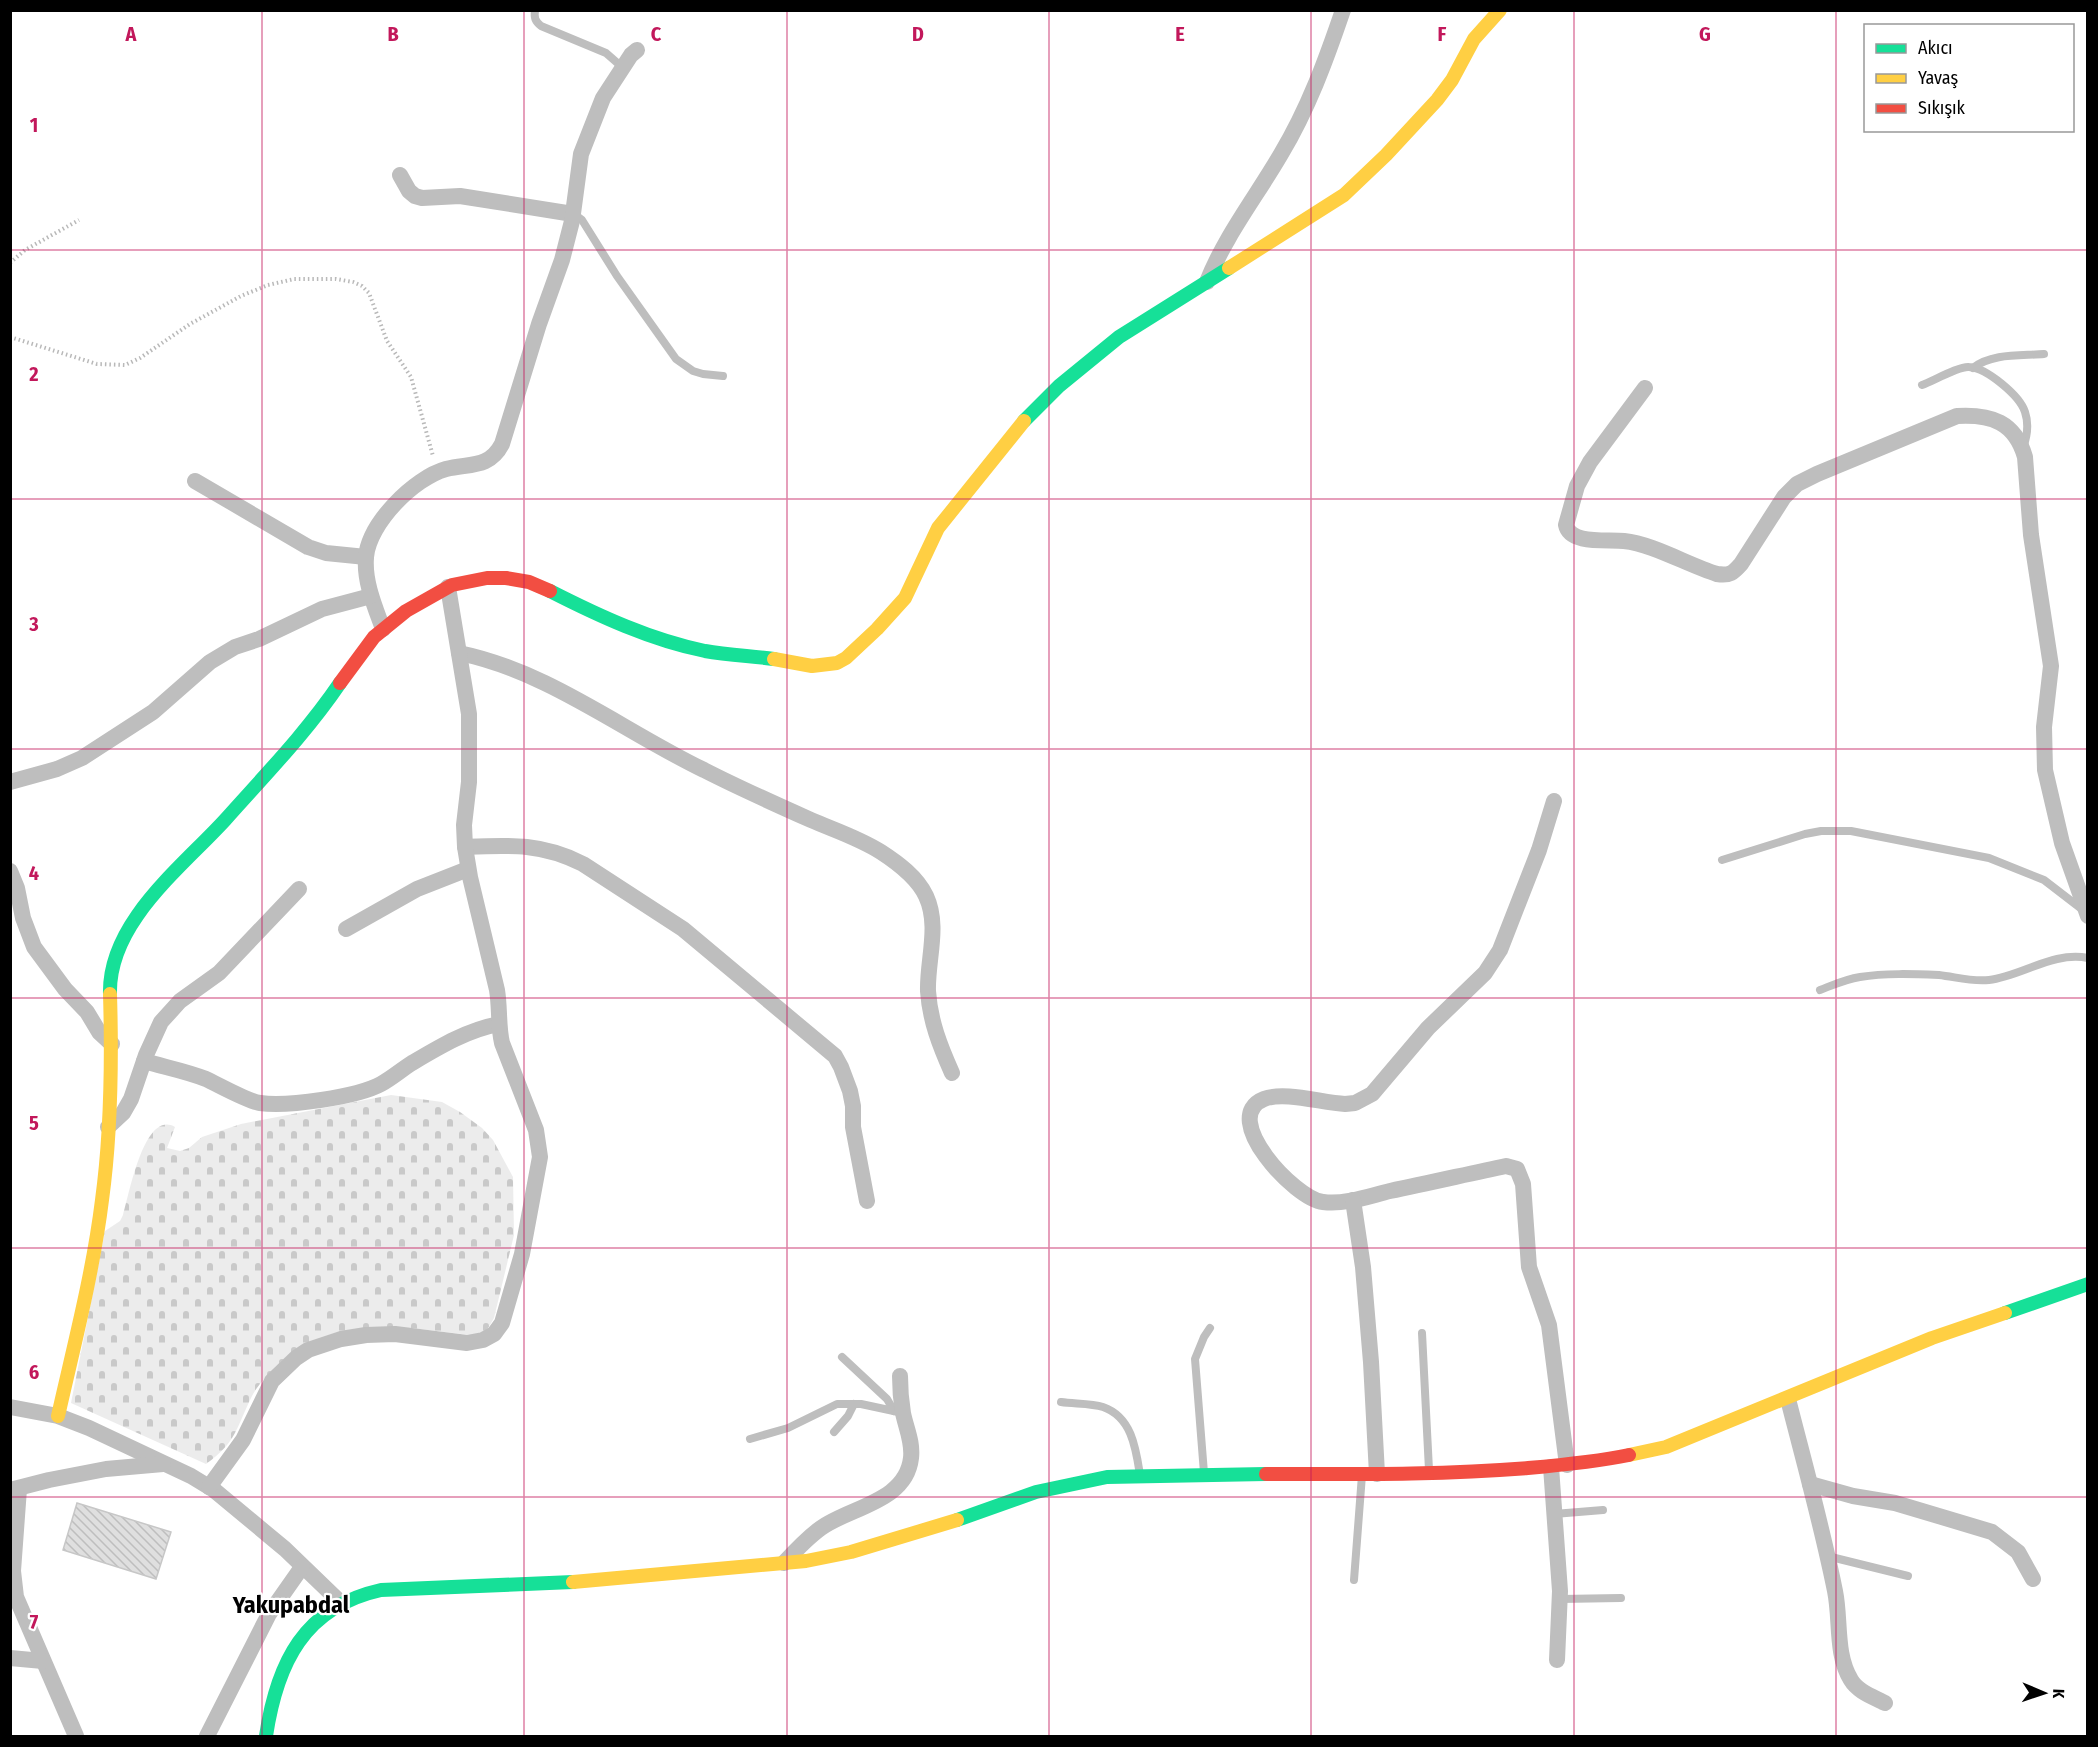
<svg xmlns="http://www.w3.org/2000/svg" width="2098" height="1747" viewBox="0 0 2098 1747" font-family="'Fira Sans Condensed',sans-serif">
<defs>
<pattern id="cemetery-stones" width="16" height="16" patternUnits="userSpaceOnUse" patternTransform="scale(1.5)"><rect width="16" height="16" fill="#ececec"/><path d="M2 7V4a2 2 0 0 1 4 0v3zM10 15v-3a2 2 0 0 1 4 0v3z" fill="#c9c9c9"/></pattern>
<pattern id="building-back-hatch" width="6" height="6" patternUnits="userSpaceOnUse" patternTransform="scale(1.5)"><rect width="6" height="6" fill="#dfdfdf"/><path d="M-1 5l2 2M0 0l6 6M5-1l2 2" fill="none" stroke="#bebebe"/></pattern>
</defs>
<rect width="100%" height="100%" fill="#fff"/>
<path fill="url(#cemetery-stones)" d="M 391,1095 L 442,1102 L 460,1112 L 482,1128 L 493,1140 L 513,1177 L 514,1235 L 494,1318 L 487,1330 L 480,1334 L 470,1335 L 411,1328 L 304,1344 C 287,1354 261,1379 252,1396 C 236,1428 237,1442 206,1464 L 71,1403 L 105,1231 L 120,1221 L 123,1215 C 129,1196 144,1109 175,1127 L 167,1148 L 180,1151 L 189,1148 L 202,1137 L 241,1124 Z"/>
<path fill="url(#building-back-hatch)" stroke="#c7c7c7" stroke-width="1.5" d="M 77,1503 L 171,1532 L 156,1579 L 63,1550 Z"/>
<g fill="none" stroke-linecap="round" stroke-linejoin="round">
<g stroke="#b9b9b9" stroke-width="4" stroke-dasharray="1.5 3" stroke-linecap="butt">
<path d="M 10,263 L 25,250 L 79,220"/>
<path d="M 10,337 L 97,364 L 125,365 L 140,358 L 190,324 L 241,296 L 268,285 L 294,279 L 336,279 L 353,282 L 362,286 L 369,293 L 387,341 L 411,377 L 433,456"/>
</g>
<g stroke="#bebebe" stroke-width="8">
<path d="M 535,10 C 534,18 535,21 541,26 L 606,53 L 622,67"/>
<path d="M 574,214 L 582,220 L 617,276 L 676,359 L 693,371 L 703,374 L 723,376"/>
<path d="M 1973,368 C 1992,353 2021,356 2044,354"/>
<path d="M 1922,385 C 1933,381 1959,366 1969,367 C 1987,368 2020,396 2025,412 C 2029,424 2027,437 2023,448"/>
<path d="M 1722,860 L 1805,834 L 1821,831 L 1851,831 L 1989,858 L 2044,880 L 2083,910"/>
<path d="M 1820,990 C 1833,985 1846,979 1860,977 C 1885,973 1913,974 1939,975 C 1956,977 1972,982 1989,980 C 2022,976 2053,951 2088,958"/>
<path d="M 1422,1333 L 1429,1470"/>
<path d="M 842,1357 L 887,1399 L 894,1411"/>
<path d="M 1061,1402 C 1074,1404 1091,1403 1103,1407 C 1132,1417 1136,1449 1140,1475"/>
<path d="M 834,1432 L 848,1416 L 854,1404"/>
<path d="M 750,1439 L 788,1428 L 837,1404 L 861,1404 L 903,1413"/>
<path d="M 1204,1473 L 1195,1359 L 1204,1337 L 1210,1328"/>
<path d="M 1554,1514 L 1603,1510"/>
<path d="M 1827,1556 L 1908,1576"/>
<path d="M 1354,1580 L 1362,1475"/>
<path d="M 1560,1599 L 1621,1598"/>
</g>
<g stroke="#bebebe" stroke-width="16">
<path d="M 400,175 L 409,191 L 415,196 L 422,198 L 460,196 L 573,214"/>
<path d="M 1207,282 C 1225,236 1256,197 1281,154 C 1308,109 1326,60 1343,10"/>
<path d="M 1645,388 L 1590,462 L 1577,486 L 1566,525 C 1570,545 1608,539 1624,541 C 1653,544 1688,565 1717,574 C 1730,576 1733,573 1741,564 L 1784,497 L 1797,484 L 1817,474 L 1957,416 C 1991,414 2015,422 2025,457 L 2031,535 L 2051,666 L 2044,727 L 2045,770 L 2062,843 L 2088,916"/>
<path d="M 195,481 L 308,547 L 326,553 L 366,557"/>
<path d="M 383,629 C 375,607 364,582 366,557 C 369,523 414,478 446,469 C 469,463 489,469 502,444 L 539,324 L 562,260 L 572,221 L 581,154 L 603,98 L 631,55 L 637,50"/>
<path d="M 459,653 C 548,671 623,731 704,770 C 739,788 775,804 811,820 C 834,830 859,838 881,852 C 898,863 917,877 926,896 C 940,926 927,960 928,991 C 930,1021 940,1046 952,1073"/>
<path d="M 10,782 L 57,769 L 82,758 L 153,712 L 210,662 L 235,647 L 259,639 L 322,609 L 371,596"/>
<path d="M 1554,801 L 1539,850 L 1500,950 L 1485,973 L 1428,1028 L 1372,1094 L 1355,1103 L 1345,1104 C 1322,1103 1285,1091 1264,1099 C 1218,1117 1295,1199 1323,1202 C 1345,1205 1369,1196 1390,1191 C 1429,1183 1468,1174 1506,1166 L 1517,1169 L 1523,1184 L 1529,1267 L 1549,1325 L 1567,1465"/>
<path d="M 465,847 C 510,845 542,843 583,864 L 683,929 L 835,1056 L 841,1067 L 850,1091 L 853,1106 L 853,1127 L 867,1201"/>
<path d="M 10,871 L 17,888 L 23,918 L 34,947 L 65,989 L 87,1012 L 99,1032 L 112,1044"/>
<path d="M 346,929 L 417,889 L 468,869"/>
<path d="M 144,1061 C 164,1067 186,1071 206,1079 C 219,1085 247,1101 260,1103 C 287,1107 357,1097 381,1084 C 392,1078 401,1070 412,1063 C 439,1047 467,1030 499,1024"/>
<path d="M 108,1127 L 123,1113 L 131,1099 L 146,1055 L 161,1022 L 180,1001 L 219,973 L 299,889"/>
<path d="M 1353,1200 L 1363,1267 L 1371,1362 L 1377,1474"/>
<path d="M 1788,1399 C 1804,1462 1822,1526 1835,1591 C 1841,1620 1835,1654 1851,1680 C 1858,1692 1874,1697 1885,1703"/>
<path d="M 10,1407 L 58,1416 L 89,1428 L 191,1476 L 214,1490 L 285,1549 L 341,1603"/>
<path d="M 1551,1467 L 1560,1591 L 1557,1660"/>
<path d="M 1810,1484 L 1853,1496 L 1895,1503 L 1992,1532 L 2018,1552 L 2033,1579"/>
<path d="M 209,1487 L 243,1440 L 272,1381 L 296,1358 L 308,1350 L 341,1339 L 366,1335 L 395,1334 L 467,1343 L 483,1340 L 494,1334 L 502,1323 L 522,1254 L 540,1157 L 536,1130 L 502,1043 C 498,1026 500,1008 497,990 L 470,877 L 465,847 L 464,825 L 469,782 L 469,714 L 448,587"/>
<path d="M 19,1489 L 13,1571 L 16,1597 L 76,1736"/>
<path d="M 10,1490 L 49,1480 L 106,1469 L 163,1464"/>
<path d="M 784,1563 C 795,1551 807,1538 821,1528 C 850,1507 906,1502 911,1458 C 913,1442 906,1428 903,1413 C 901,1401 900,1388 900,1376"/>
<path d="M 10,1658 L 43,1661"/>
<path d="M 207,1736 L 269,1614 L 302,1567"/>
</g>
<g stroke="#16e098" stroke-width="14">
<path d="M 1024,421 L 1059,386 L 1119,337 L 1229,268"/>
<path d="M 550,591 C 599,616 651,640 705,651 C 728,655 751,656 774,659"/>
<path d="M 110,994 C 108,923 181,868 225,820 C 265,775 306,733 340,683"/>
<path d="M 2005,1313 L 2088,1284"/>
<path d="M 957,1520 L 1036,1492 L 1107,1477 L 1266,1474"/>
<path d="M 266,1736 C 277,1663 304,1607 381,1590 L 573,1582"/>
</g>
<g stroke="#ffcf43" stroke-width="14">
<path d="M 1229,268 L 1344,195 L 1386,155 L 1437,100 L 1452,80 L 1474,39 L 1500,10"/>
<path d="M 774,659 L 812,666 L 837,663 L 846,658 L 877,629 L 905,598 L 938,528 L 1024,421"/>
<path d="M 58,1416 C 74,1345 93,1273 102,1200 C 111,1134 112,1062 110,994"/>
<path d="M 1629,1455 L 1666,1447 L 1932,1338 L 2005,1313"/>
<path d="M 573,1582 L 806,1561 L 851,1552 L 957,1520"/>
</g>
<g stroke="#f24e42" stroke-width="14">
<path d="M 340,683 L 374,637 L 406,611 L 452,585 L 487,578 L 506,578 L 529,582 L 550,591"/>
<path d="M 1266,1474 C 1353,1474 1441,1475 1528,1468 C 1562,1465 1595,1462 1629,1455"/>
</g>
</g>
<path fill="none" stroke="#c2185b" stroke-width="1.5" stroke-opacity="0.55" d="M 262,10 L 262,1736M 524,10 L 524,1736M 787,10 L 787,1736M 1049,10 L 1049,1736M 1311,10 L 1311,1736M 1574,10 L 1574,1736M 1836,10 L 1836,1736M 10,250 L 2088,250M 10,499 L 2088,499M 10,749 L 2088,749M 10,998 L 2088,998M 10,1248 L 2088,1248M 10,1497 L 2088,1497"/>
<g text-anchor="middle" stroke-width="4.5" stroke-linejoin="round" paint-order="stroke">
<g font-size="24" font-weight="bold" fill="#000" stroke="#fff">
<text x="291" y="1613">Yakupabdal</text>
</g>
</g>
<g font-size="20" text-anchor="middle" font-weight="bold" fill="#c2185b" stroke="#fff" stroke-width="4.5" stroke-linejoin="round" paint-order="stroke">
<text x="131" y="41">A</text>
<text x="393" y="41">B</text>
<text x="656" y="41">C</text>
<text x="918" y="41">D</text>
<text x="1180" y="41">E</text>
<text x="1442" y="41">F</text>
<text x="1705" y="41">G</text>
<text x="34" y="132">1</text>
<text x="34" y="381">2</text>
<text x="34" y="631">3</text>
<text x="34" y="880">4</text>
<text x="34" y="1130">5</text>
<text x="34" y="1379">6</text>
<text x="34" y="1629">7</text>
</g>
<rect width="2098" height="1747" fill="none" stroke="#000000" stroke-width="24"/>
<rect x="1864" y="24" width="210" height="108" fill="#ffffff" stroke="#999999" stroke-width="1.5"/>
<rect x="1876" y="44" width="30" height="9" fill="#16e098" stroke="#999999" stroke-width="1.5"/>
<text x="1918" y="54" font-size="18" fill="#000000">Akıcı</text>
<rect x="1876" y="74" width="30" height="9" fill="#ffcf43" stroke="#999999" stroke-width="1.5"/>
<text x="1918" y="84" font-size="18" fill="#000000">Yavaş</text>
<rect x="1876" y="104" width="30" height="9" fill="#f24e42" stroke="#999999" stroke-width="1.5"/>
<text x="1918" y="114" font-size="18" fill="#000000">Sıkışık</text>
<g transform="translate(2044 1693) rotate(92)" stroke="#ffffff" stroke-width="4.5" paint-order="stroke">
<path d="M0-4.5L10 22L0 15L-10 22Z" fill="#000000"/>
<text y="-9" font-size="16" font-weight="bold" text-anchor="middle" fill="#000000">K</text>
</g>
</svg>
